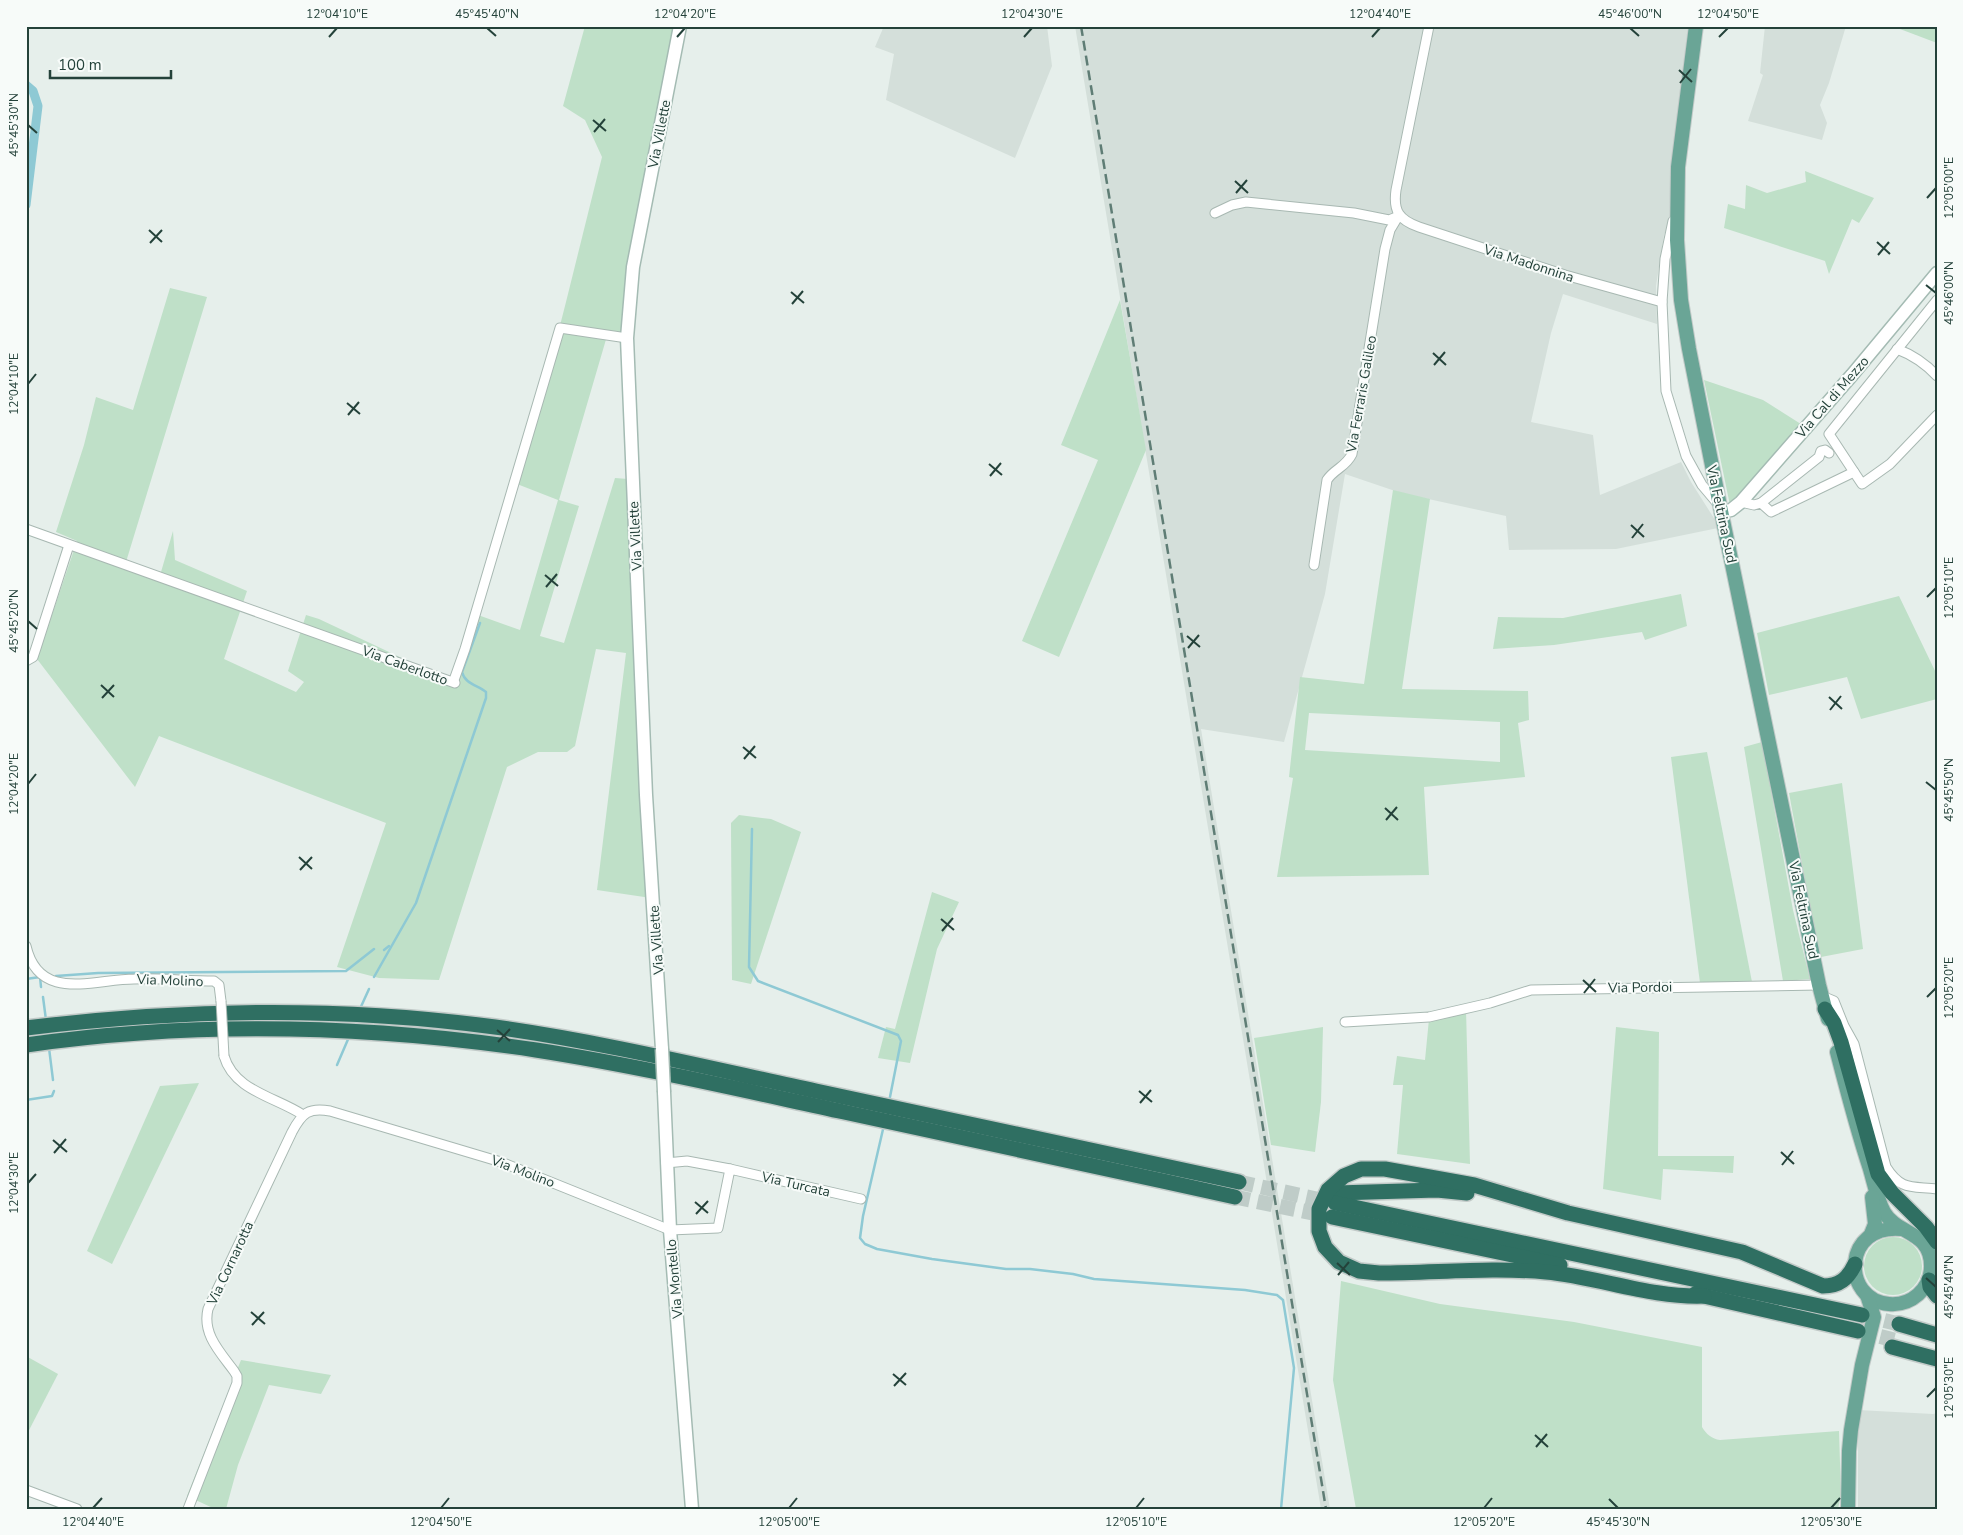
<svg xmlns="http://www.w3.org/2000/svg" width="1963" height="1535" viewBox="0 0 1963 1535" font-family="'Nunito Sans',sans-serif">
<rect width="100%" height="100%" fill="#e6efeb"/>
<g fill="#d4dfda">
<path d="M 884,26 L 1047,26 L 1052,66 L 1015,158 L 886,100 L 894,54 L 875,47 Z"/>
<path d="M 1075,26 L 1688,26 L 1671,169 L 1669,223 L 1664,235 L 1656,286 L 1657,324 L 1563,294 L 1551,333 L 1531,422 L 1593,435 L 1600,495 L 1681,462 L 1691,482 L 1717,523 L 1718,528 L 1616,549 L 1509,550 L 1506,516 L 1401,493 L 1345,474 L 1325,594 L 1284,742 L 1201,729 L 1330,1509 L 1321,1509 Z"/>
<path d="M 1765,26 L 1846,26 L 1829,83 L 1820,105 L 1827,123 L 1822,140 L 1748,121 L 1763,75 L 1760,73 Z"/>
<path d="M 1858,1410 L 1933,1414 L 1937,1413 L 1937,1509 L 1858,1509 Z"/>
</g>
<g fill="#bfe0c8" fill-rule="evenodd">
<path d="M 585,26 L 675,26 L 624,341 L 607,336 L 559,500 L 579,506 L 540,636 L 564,643 L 615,478 L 628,479 L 651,898 L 597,890 L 626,653 L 596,649 L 575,746 L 567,752 L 538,752 L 507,767 L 439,980 L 379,978 L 337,967 L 386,823 L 159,736 L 135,787 L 37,659 L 77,541 L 56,532 L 84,445 L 96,397 L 133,410 L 170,288 L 207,297 L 126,562 L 161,572 L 173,531 L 175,560 L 247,591 L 224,659 L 296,692 L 304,682 L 288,671 L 306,615 L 319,619 L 423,668 L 451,678 L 478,615 L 520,630 L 558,500 L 517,484 L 533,431 L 566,302 L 602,157 L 585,120 L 563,106 Z"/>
<path d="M 1892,26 L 1937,26 L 1937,43 Z"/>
<path d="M 1805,171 L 1874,198 L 1859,223 L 1852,219 L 1829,274 L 1825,261 L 1724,228 L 1728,204 L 1745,209 L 1746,185 L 1767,193 L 1806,182 Z"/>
<path d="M 1120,300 L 1146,450 L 1059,657 L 1022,641 L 1098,460 L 1061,445 Z"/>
<path d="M 1704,380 L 1763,400 L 1804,426 L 1731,510 Z"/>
<path d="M 1393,490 L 1430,499 L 1402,689 L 1528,691 L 1529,720 L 1518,723 L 1525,777 L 1424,787 L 1429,875 L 1277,877 L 1293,778 L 1289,777 L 1300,677 L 1364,684 ZM 1309,713 L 1500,722 L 1500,762 L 1305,750 Z"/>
<path d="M 1681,594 L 1687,626 L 1645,640 L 1642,632 L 1554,645 L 1493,649 L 1498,617 L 1563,618 Z"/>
<path d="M 1899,596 L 1937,675 L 1937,699 L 1861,719 L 1847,677 L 1769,695 L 1757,633 Z"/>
<path d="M 1762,742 L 1793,910 L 1810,979 L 1783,981 L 1744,747 Z"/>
<path d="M 1707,752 L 1752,982 L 1700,983 L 1671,757 Z"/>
<path d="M 1842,783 L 1863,949 L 1821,957 L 1810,907 L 1789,793 Z"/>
<path d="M 739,815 L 771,819 L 801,832 L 751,984 L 732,980 L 731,823 Z"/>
<path d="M 932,892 L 959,902 L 937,949 L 910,1063 L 878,1058 L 886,1027 L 895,1029 Z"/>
<path d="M 1466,1009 L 1470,1164 L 1397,1154 L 1403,1085 L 1393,1085 L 1397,1056 L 1425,1060 L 1429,1019 Z"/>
<path d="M 1323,1027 L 1321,1102 L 1315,1152 L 1271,1145 L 1254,1038 Z"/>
<path d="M 1616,1027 L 1659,1032 L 1658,1156 L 1734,1156 L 1733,1173 L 1663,1169 L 1661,1200 L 1603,1189 Z"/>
<path d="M 199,1083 L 112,1264 L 87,1251 L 160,1086 Z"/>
<circle cx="1893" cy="1266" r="29"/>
<path d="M 1341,1281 L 1440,1304 L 1574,1322 L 1702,1347 L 1702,1427 C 1706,1434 1712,1439 1720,1440 L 1839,1431 L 1841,1494 L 1838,1509 L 1356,1509 L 1333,1380 Z"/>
<path d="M 26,1356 L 58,1374 L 26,1436 Z"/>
<path d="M 241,1360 L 331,1375 L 321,1394 L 269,1385 L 238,1465 L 226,1509 L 215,1509 L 187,1496 Z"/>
</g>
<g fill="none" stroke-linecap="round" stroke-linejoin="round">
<g stroke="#8ec9d4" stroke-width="2.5">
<path d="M 752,829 L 749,967 L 758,981 L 898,1035 L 901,1041 L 889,1102"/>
<path d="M 384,950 L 389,946"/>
<path d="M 56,976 L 98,973 L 346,971 L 374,949"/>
<path d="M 40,977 L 41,987"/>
<path d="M 374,977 L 416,903 L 486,698 L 486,692 C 477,685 465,684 462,672 L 480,623"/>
<path d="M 26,979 L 40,977"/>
<path d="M 43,997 L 46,1020"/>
<path d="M 359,1011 L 369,989"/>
<path d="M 49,1048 L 53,1080"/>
<path d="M 337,1065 L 349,1037"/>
<path d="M 26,1100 L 52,1096 L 54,1091"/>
<path d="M 884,1125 L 863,1216 L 860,1238 L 865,1244 L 877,1249 L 932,1259 L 1006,1269 L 1030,1269 L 1073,1274 L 1094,1279 L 1245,1290 L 1277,1295 L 1283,1300 L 1294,1368 L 1281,1509"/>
</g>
<path stroke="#8ec9d4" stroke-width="9" d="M 26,85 L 33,91 L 38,106 L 26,205"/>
<g stroke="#bfccc8" stroke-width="15" stroke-dasharray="15 8" stroke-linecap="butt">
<path d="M 1239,1182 L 1334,1203"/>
<path d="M 1235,1197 L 1332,1217"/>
<path d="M 1862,1315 L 1899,1324"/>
<path d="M 1858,1331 L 1894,1340"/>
</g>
<g stroke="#a8b8b2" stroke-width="11">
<g id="street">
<path d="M 1429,26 L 1396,190 C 1393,211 1399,220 1419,227 L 1565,275 L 1662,302"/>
<path d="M 1215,213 L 1232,205 L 1246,202 L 1354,213 L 1389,220 L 1399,216"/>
<path d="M 1673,221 L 1665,259 L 1662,302 L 1666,391 L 1686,456 L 1702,485 L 1718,504"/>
<path d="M 1897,349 C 1913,355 1925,363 1937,376"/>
<path d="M 1854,472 L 1862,484 L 1890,464 L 1937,415"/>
<path d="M 1741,502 L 1754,505 L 1761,503 L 1771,512 L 1854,472 L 1829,434 L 1937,300"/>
<path d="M 1761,503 L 1819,457 L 1821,451 L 1825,450 L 1829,453"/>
<path d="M 26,529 L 455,683 L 454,680 L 465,649 L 560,328 L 627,338"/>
<path d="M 1314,565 L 1327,480 C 1334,469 1346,467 1352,454 L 1385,249 L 1390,230 L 1399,215"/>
<path d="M 26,661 L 33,657 L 36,648 L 69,545"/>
<path d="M 26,946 C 39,1003 94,979 134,979 C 160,978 187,981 214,981 L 219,985 L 221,1001"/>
<path d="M 1822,996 L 1834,1001 L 1844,1026 L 1854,1044 L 1886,1167 C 1901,1191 1912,1186 1937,1189"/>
<path d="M 1345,1022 L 1429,1017 L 1490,1003 L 1531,990 L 1819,985"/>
<path d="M 224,1056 C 234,1091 276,1097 303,1115"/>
<path d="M 666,1163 L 687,1161 L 730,1169"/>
<path d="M 26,1490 L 77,1509"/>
<path d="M 188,1509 L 237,1383 L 237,1376 L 234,1371 C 220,1352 202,1334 208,1309 L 292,1132 C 302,1113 309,1107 330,1111 L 501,1162 L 670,1230 L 718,1228 L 730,1169 L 861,1199"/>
</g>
</g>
<g stroke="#a4bbb3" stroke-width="15">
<g id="secondary">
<path d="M 1721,512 L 1731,510 L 1741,502 L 1852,375 L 1937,273"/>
<path d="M 662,1049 L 646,795 L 627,338 L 633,267 L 680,26"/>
<path d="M 664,1092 L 670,1230 L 692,1509"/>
</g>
</g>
<g stroke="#c2cac8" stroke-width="16">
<g id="primary">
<path d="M 1696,26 L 1678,167 L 1677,240 L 1681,300 L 1689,349 L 1720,506 L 1819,985 L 1828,1019"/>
<path d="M 1837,1052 C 1847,1091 1857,1130 1870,1169 C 1874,1183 1877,1199 1884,1212 C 1897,1235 1931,1231 1931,1266 C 1931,1289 1911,1306 1889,1304 C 1841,1300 1842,1223 1902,1229"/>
<path d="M 1871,1234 L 1875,1224 L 1872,1197"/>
<path d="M 1848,1509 L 1849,1451 L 1851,1430 L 1862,1365 L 1874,1317 L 1867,1295"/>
</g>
</g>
<g stroke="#c2cac8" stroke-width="18">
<g id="highway">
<path d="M 1825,1009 L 1834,1023 L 1841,1042 L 1878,1174 L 1892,1193 L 1926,1227 L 1937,1242"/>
<path d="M 26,1028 C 181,1009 340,1006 495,1027 C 603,1042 709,1068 816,1091 C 957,1121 1098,1151 1239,1182"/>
<path d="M 26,1045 C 194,1021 369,1025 536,1050 C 639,1066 742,1090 844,1112 C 975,1140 1105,1168 1235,1197"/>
<path d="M 1337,1193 L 1437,1190 L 1467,1193"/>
<path d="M 1335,1203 L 1862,1315"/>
<path d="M 1332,1217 L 1560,1265"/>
<path d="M 1929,1280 L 1930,1287 L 1937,1296"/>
<path d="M 1695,1294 L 1858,1331"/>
<path d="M 1704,1296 C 1651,1298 1599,1277 1546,1272 C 1491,1267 1435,1273 1379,1273 L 1359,1271 L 1339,1262 L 1325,1247 L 1319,1231 L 1319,1209 L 1328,1190 L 1344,1176 L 1361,1169 L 1385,1169 L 1474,1185 L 1568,1213 L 1742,1252 L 1823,1286 C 1839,1286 1848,1279 1855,1264"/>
<path d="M 1899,1324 L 1937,1335"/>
<path d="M 1892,1347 L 1937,1359"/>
</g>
</g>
<use href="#street" stroke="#fff" stroke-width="9"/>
<use href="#secondary" stroke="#fff" stroke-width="12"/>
<use href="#primary" stroke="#6aa596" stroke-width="14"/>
<use href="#highway" stroke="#2f6f62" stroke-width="15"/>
<path stroke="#5f7d75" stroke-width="2.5" stroke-dasharray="10 5" stroke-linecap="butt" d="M 1081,26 L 1326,1509"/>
<g stroke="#a8b8b2" stroke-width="11" stroke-linecap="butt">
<path id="street-bridge" d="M 221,1001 L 224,1056"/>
</g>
<g stroke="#a4bbb3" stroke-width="15" stroke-linecap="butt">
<path id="secondary-bridge" d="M 662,1049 L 664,1092"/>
</g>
<use href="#street-bridge" stroke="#fff" stroke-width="9"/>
<use href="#secondary-bridge" stroke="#fff" stroke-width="12"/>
</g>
<path fill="none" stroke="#24423a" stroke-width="2" d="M 487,28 L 496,36M 1630,28 L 1639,36M 329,37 L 337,28M 677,37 L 685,28M 1024,37 L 1032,28M 1372,37 L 1380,28M 1719,37 L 1728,28M 1679,70 L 1692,82M 1680,83 L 1691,69M 593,120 L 606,131M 28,125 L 37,133M 594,132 L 605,119M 1235,181 L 1248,193M 1236,193 L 1247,180M 1927,198 L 1936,188M 149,230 L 162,242M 1877,242 L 1890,254M 150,243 L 162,230M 1878,255 L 1889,242M 1926,285 L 1936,293M 791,292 L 804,303M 792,304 L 803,291M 1433,353 L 1446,365M 1434,365 L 1445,352M 28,384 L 36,374M 347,403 L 360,414M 348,415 L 359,402M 989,464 L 1002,475M 990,476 L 1001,463M 1631,525 L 1644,537M 1632,538 L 1643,524M 545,575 L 558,586M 546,587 L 557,574M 1927,597 L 1936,588M 28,621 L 37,629M 1187,636 L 1200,647M 1188,648 L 1199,635M 101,685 L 114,697M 1829,697 L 1842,709M 102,698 L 114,685M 1830,710 L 1841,696M 743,747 L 756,758M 744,759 L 755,746M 1926,782 L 1936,790M 28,784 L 36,774M 1385,808 L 1398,820M 1386,820 L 1397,807M 299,857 L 312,869M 300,870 L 312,857M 941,919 L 954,930M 942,931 L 953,918M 1583,980 L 1596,992M 1584,993 L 1595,979M 1927,997 L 1936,988M 497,1030 L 510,1041M 498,1042 L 510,1029M 1139,1091 L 1152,1102M 1140,1103 L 1151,1090M 53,1140 L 67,1152M 1781,1152 L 1794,1164M 54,1153 L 66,1139M 1782,1165 L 1793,1151M 28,1183 L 36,1174M 695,1202 L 708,1213M 696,1214 L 708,1201M 1337,1263 L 1350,1275M 1338,1275 L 1349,1262M 1926,1278 L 1936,1287M 251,1312 L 265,1324M 252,1325 L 264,1312M 893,1374 L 906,1385M 894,1386 L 906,1373M 1927,1397 L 1936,1388M 1535,1435 L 1548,1447M 1536,1447 L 1547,1434M 1609,1499 L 1618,1508M 93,1508 L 102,1498M 441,1508 L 449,1498M 789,1508 L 797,1498M 1136,1508 L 1144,1498M 1484,1508 L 1492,1498M 1831,1508 L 1840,1498"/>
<g text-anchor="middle" stroke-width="4" stroke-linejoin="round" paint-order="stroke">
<g font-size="14" fill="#24423a" stroke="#f7fbf9">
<text transform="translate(659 134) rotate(-79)" y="5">Via Villette</text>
<text transform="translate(1529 263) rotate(18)" y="5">Via Madonnina</text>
<text transform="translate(1361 394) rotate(-80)" y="5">Via Ferraris Galileo</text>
<text transform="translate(1832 397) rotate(-49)" y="5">Via Cal di Mezzo</text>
<text transform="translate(1722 514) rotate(78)" y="5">Via Feltrina Sud</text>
<text transform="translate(635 536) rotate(-93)" y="5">Via Villette</text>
<text transform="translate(405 665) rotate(20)" y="5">Via Caberlotto</text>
<text transform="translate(1804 910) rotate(78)" y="5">Via Feltrina Sud</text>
<text transform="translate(656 940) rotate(-94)" y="5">Via Villette</text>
<text transform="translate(170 980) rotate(2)" y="5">Via Molino</text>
<text transform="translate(1640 987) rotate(-1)" y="5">Via Pordoi</text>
<text transform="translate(523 1171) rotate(21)" y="5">Via Molino</text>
<text transform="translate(796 1184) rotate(13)" y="5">Via Turcata</text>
<text transform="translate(230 1263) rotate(-65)" y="5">Via Cornarotta</text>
<text transform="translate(674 1279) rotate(-95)" y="5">Via Montello</text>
</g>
</g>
<rect width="1963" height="1535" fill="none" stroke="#f7fbf9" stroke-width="55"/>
<path d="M50 70v8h121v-8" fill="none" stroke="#24423a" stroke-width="2.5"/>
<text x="58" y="70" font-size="15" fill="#24423a" stroke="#f7fbf9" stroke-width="4" paint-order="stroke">100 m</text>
<rect x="28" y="28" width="1908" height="1480" fill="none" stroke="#24423a" stroke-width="2"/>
<g font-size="12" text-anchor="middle" fill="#24423a">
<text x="337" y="18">12°04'10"E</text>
<text x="487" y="18">45°45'40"N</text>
<text x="685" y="18">12°04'20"E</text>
<text x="1032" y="18">12°04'30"E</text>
<text x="1380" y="18">12°04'40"E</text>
<text x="1630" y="18">45°46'00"N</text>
<text x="1728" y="18">12°04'50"E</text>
<text transform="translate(14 125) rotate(-90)" y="4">45°45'30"N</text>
<text transform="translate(1949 188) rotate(-90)" y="4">12°05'00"E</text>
<text transform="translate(1949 293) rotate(-90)" y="4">45°46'00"N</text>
<text transform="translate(14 384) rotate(-90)" y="4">12°04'10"E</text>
<text transform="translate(1949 588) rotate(-90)" y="4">12°05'10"E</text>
<text transform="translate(14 621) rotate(-90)" y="4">45°45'20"N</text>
<text transform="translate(14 784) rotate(-90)" y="4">12°04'20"E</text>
<text transform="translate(1949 790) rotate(-90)" y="4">45°45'50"N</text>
<text transform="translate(1949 988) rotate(-90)" y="4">12°05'20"E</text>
<text transform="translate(14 1183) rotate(-90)" y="4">12°04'30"E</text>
<text transform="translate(1949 1287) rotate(-90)" y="4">45°45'40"N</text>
<text transform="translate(1949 1388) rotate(-90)" y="4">12°05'30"E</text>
<text x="93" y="1526">12°04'40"E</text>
<text x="441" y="1526">12°04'50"E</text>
<text x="789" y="1526">12°05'00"E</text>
<text x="1136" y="1526">12°05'10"E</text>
<text x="1484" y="1526">12°05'20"E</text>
<text x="1618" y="1526">45°45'30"N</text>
<text x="1831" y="1526">12°05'30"E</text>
</g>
</svg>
